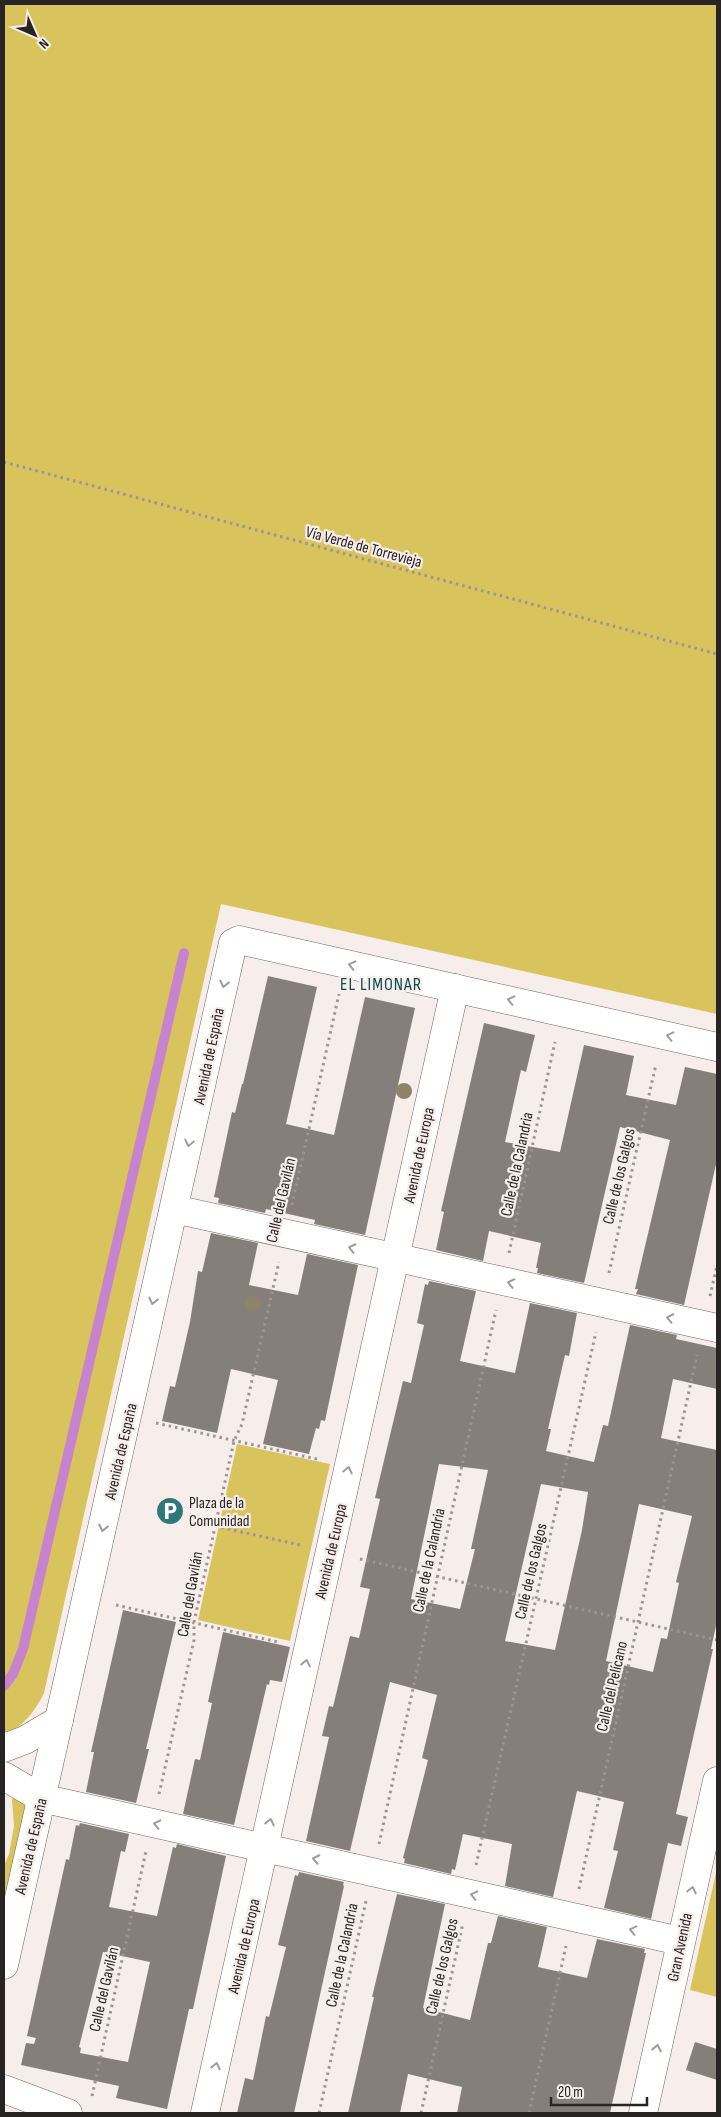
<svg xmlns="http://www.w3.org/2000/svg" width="721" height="2117" viewBox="0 0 721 2117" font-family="'Sofia Sans Condensed',sans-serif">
<rect width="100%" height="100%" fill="#f7edeb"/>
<g fill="#d9c35c">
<path d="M 4,4 L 717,4 L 717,1014 L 221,904 L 44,1693 C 34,1713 23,1726 4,1736 Z"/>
<path d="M 237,1444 L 330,1464 L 290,1641 L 198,1620 Z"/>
<path d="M 13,1797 L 27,1802 L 4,1900 L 4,1866 L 9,1854 L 14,1826 L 12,1800 Z"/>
<path d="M 717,1868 L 717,1997 L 690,1990 Z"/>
</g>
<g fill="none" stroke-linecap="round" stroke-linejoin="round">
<path stroke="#c683ce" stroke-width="10" d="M 4,1686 L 13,1674 L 23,1649 L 184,953"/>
</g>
<g fill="#857f7a" fill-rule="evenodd">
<path d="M 268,976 L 317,987 L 286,1124 L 334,1135 L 365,997 L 415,1008 L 365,1235 L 314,1224 L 315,1220 L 266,1209 L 265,1213 L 218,1203 L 219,1198 L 214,1197 L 232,1112 L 235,1113 L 242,1084 L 243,1084 Z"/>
<path d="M 484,1023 L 535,1035 L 526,1072 L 521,1070 L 505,1142 L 560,1152 L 584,1045 L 634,1056 L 626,1095 L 676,1105 L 685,1067 L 717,1074 L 717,1160 L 684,1305 L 636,1294 L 638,1289 L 635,1289 L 670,1140 L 620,1127 L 584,1283 L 537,1273 L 538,1268 L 536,1268 L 541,1243 L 489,1231 L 483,1261 L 436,1250 L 444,1212 L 441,1211 Z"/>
<path d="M 211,1233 L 258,1243 L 249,1285 L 298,1295 L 307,1254 L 358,1265 L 325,1421 L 321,1420 L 319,1429 L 316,1428 L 309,1454 L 263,1444 L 278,1380 L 231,1369 L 217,1433 L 162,1421 L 170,1386 L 175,1387 L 190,1322 L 198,1271 L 202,1272 Z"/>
<path d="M 429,1281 L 476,1291 L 460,1361 L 515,1373 L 530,1303 L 577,1313 L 569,1356 L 565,1355 L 548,1429 L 551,1429 L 546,1451 L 594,1462 L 603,1425 L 608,1426 L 630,1325 L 677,1335 L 676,1339 L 717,1348 L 717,1389 L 673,1379 L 661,1438 L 717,1450 L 717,1621 L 711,1649 L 713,1649 L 676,1814 L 688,1817 L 681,1846 L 668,1843 L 651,1919 L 604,1908 L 618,1851 L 613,1850 L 624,1802 L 577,1791 L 553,1897 L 505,1886 L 512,1844 L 463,1834 L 455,1870 L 452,1869 L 451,1874 L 404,1863 L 405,1859 L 403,1858 L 428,1760 L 422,1758 L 437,1695 L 390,1682 L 350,1851 L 306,1841 L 329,1737 L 322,1736 L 329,1706 L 333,1707 L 350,1636 L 359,1638 L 370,1589 L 360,1587 L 380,1499 L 375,1498 L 403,1381 L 411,1383 L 424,1325 L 417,1323 L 425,1284 L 428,1285 ZM 439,1464 L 488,1470 L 471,1549 L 475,1549 L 460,1609 L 411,1599 ZM 541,1484 L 588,1492 L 582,1530 L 555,1650 L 505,1641 ZM 639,1504 L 692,1516 L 676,1582 L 679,1583 L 667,1639 L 661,1638 L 653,1672 L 606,1661 Z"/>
<path d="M 123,1610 L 176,1622 L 146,1749 L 149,1749 L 136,1803 L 86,1792 L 94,1752 L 91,1752 Z"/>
<path d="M 223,1632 L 290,1647 L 282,1682 L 270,1680 L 269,1685 L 267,1684 L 234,1825 L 183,1814 L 195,1759 L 200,1760 L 212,1703 L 208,1702 Z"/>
<path d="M 80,1823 L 129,1834 L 125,1852 L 121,1851 L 109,1907 L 157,1916 L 173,1847 L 176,1848 L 177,1844 L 226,1856 L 193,2009 L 189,2009 L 167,2109 L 116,2098 L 119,2086 L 21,2065 L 26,2043 L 34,2044 L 36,2038 L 27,2036 L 66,1859 L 69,1860 L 76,1825 L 79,1826 ZM 103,1952 L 150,1962 L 128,2062 L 80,2053 L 81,2048 L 79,2047 Z"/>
<path d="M 299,1872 L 344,1882 L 343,1885 L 344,1886 L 294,2113 L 237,2113 L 245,2078 L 253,2080 L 266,2016 L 269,2017 L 286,1947 L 278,1945 L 295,1875 L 298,1876 Z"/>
<path d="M 397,1894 L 445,1904 L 423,2008 L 470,2020 L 488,1943 L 491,1943 L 498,1916 L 547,1927 L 538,1967 L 587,1978 L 597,1939 L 645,1949 L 644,1953 L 646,1953 L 610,2113 L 457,2113 L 462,2087 L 408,2074 L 400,2113 L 348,2113 L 374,1997 L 372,1997 Z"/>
<path d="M 695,2042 L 717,2049 L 717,2080 L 686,2070 Z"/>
</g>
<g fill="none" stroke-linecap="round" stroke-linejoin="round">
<g stroke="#6e6665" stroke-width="29">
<g id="minor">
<path d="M 174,1209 L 717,1328"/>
<path d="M 4,1748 L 25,1740 L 59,1720"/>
<path d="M 4,1776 L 41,1798 L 680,1941"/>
<path d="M 4,1965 L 233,943 L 239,940 L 717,1047"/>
<path d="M 4,2089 L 68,2113"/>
<path d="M 205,2113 L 455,988"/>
<path d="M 643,2113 L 717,1781"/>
</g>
</g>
<g stroke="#9c9593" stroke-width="3" stroke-dasharray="2.5 4" stroke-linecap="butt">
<path d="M 4,462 L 717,654"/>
<path d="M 292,1205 L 339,994"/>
<path d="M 509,1253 L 555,1042"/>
<path d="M 609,1273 L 656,1064"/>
<path d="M 710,1296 L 717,1265"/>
<path d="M 156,1423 L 321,1460"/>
<path d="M 215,1526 L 300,1545"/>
<path d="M 360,1559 L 717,1640"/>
<path d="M 116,1605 L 278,1642"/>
<path d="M 159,1794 L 194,1640 L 194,1622 L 234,1441 L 242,1424 L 279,1262"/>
<path d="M 379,1844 L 496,1310"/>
<path d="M 476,1865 L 596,1332"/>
<path d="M 579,1889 L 697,1355"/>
<path d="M 92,2096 L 146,1851"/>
<path d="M 319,2113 L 366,1901"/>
<path d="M 421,2113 L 463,1923"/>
<path d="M 529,2113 L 566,1946"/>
</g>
<use href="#minor" stroke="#fff" stroke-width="28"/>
</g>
<g fill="#8c836a">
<circle cx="404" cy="1091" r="8"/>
<circle cx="253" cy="1303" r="8"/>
</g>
<defs><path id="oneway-chevron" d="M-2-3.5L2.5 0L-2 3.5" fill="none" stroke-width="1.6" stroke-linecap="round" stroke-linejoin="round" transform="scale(1.25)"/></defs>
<g stroke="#9e9c9c">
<use href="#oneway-chevron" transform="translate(352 965) rotate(-167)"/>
<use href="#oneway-chevron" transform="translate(224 984) rotate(102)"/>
<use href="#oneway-chevron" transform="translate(511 1000) rotate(-167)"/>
<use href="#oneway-chevron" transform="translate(670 1036) rotate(-167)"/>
<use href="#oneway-chevron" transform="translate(189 1143) rotate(102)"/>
<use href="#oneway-chevron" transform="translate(352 1248) rotate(-168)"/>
<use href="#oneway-chevron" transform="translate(511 1283) rotate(-168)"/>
<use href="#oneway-chevron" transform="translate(153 1301) rotate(103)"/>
<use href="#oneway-chevron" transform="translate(670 1318) rotate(-168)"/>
<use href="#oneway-chevron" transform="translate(348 1470) rotate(-77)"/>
<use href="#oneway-chevron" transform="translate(103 1528) rotate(103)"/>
<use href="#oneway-chevron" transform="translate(306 1663) rotate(-78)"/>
<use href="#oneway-chevron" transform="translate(270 1822) rotate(-78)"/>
<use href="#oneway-chevron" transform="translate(157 1824) rotate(-167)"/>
<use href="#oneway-chevron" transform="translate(316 1859) rotate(-168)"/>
<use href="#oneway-chevron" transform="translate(692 1890) rotate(-77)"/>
<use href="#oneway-chevron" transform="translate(474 1895) rotate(-167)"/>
<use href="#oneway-chevron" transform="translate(633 1930) rotate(-167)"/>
<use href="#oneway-chevron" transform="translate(657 2048) rotate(-78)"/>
<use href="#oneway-chevron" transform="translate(216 2066) rotate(-77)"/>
</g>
<defs>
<g id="parking-disc" transform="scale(1.4375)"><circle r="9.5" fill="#2e787a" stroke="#f7edeb"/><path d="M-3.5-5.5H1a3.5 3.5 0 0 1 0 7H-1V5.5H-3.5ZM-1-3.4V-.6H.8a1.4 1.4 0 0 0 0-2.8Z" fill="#fff"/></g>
</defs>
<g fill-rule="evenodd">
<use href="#parking-disc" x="170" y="1511"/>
</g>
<g text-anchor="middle" stroke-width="4.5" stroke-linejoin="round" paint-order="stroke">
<g font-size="16" fill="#282423" stroke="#f7edeb">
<text transform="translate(364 546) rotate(15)" y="6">Vía Verde de Torrevieja</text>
<text transform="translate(208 1056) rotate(-78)" y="6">Avenida de España</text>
<text transform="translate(418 1155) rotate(-78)" y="6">Avenida de Europa</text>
<text transform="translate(516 1164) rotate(-78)" y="6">Calle de la Calandria</text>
<text transform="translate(618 1176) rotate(-77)" y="6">Calle de los Galgos</text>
<text transform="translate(280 1200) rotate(-77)" y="6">Calle del Gavilán</text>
<text transform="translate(120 1451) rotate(-77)" y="6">Avenida de España</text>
<text transform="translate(330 1551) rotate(-77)" y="6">Avenida de Europa</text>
<text transform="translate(428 1560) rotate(-78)" y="6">Calle de la Calandria</text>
<text transform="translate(530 1571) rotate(-77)" y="6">Calle de los Galgos</text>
<text transform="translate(189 1594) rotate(-80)" y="6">Calle del Gavilán</text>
<text transform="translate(611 1686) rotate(-77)" y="6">Calle del Pelícano</text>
<text transform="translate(30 1846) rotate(-77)" y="6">Avenida de España</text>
<text transform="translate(243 1946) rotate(-77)" y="6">Avenida de Europa</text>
<text transform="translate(679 1947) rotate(-78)" y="6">Gran Avenida</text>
<text transform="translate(341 1955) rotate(-78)" y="6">Calle de la Calandria</text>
<text transform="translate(441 1966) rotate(-77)" y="6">Calle de los Galgos</text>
<text transform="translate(103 1989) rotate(-77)" y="6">Calle del Gavilán</text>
</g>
<g font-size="16" fill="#282423" stroke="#f7edeb" text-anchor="start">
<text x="189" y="1508">Plaza de la<tspan x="189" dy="18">Comunidad</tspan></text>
</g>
<g font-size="18" letter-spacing="1" fill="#084a4b" stroke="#f7edeb">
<text x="381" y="990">EL LIMONAR</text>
</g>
</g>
<rect width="721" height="2117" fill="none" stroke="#282423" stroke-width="10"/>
<g transform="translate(35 35) rotate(135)" stroke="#f7edeb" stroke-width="4" paint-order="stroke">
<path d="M0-4L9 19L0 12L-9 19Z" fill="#282423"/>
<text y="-8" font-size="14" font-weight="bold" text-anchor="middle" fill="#282423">N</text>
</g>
<path d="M551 2097v8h96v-8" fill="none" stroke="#282423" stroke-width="2.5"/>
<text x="558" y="2097" font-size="15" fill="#282423" stroke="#f7edeb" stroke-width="4" paint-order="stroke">20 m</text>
</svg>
